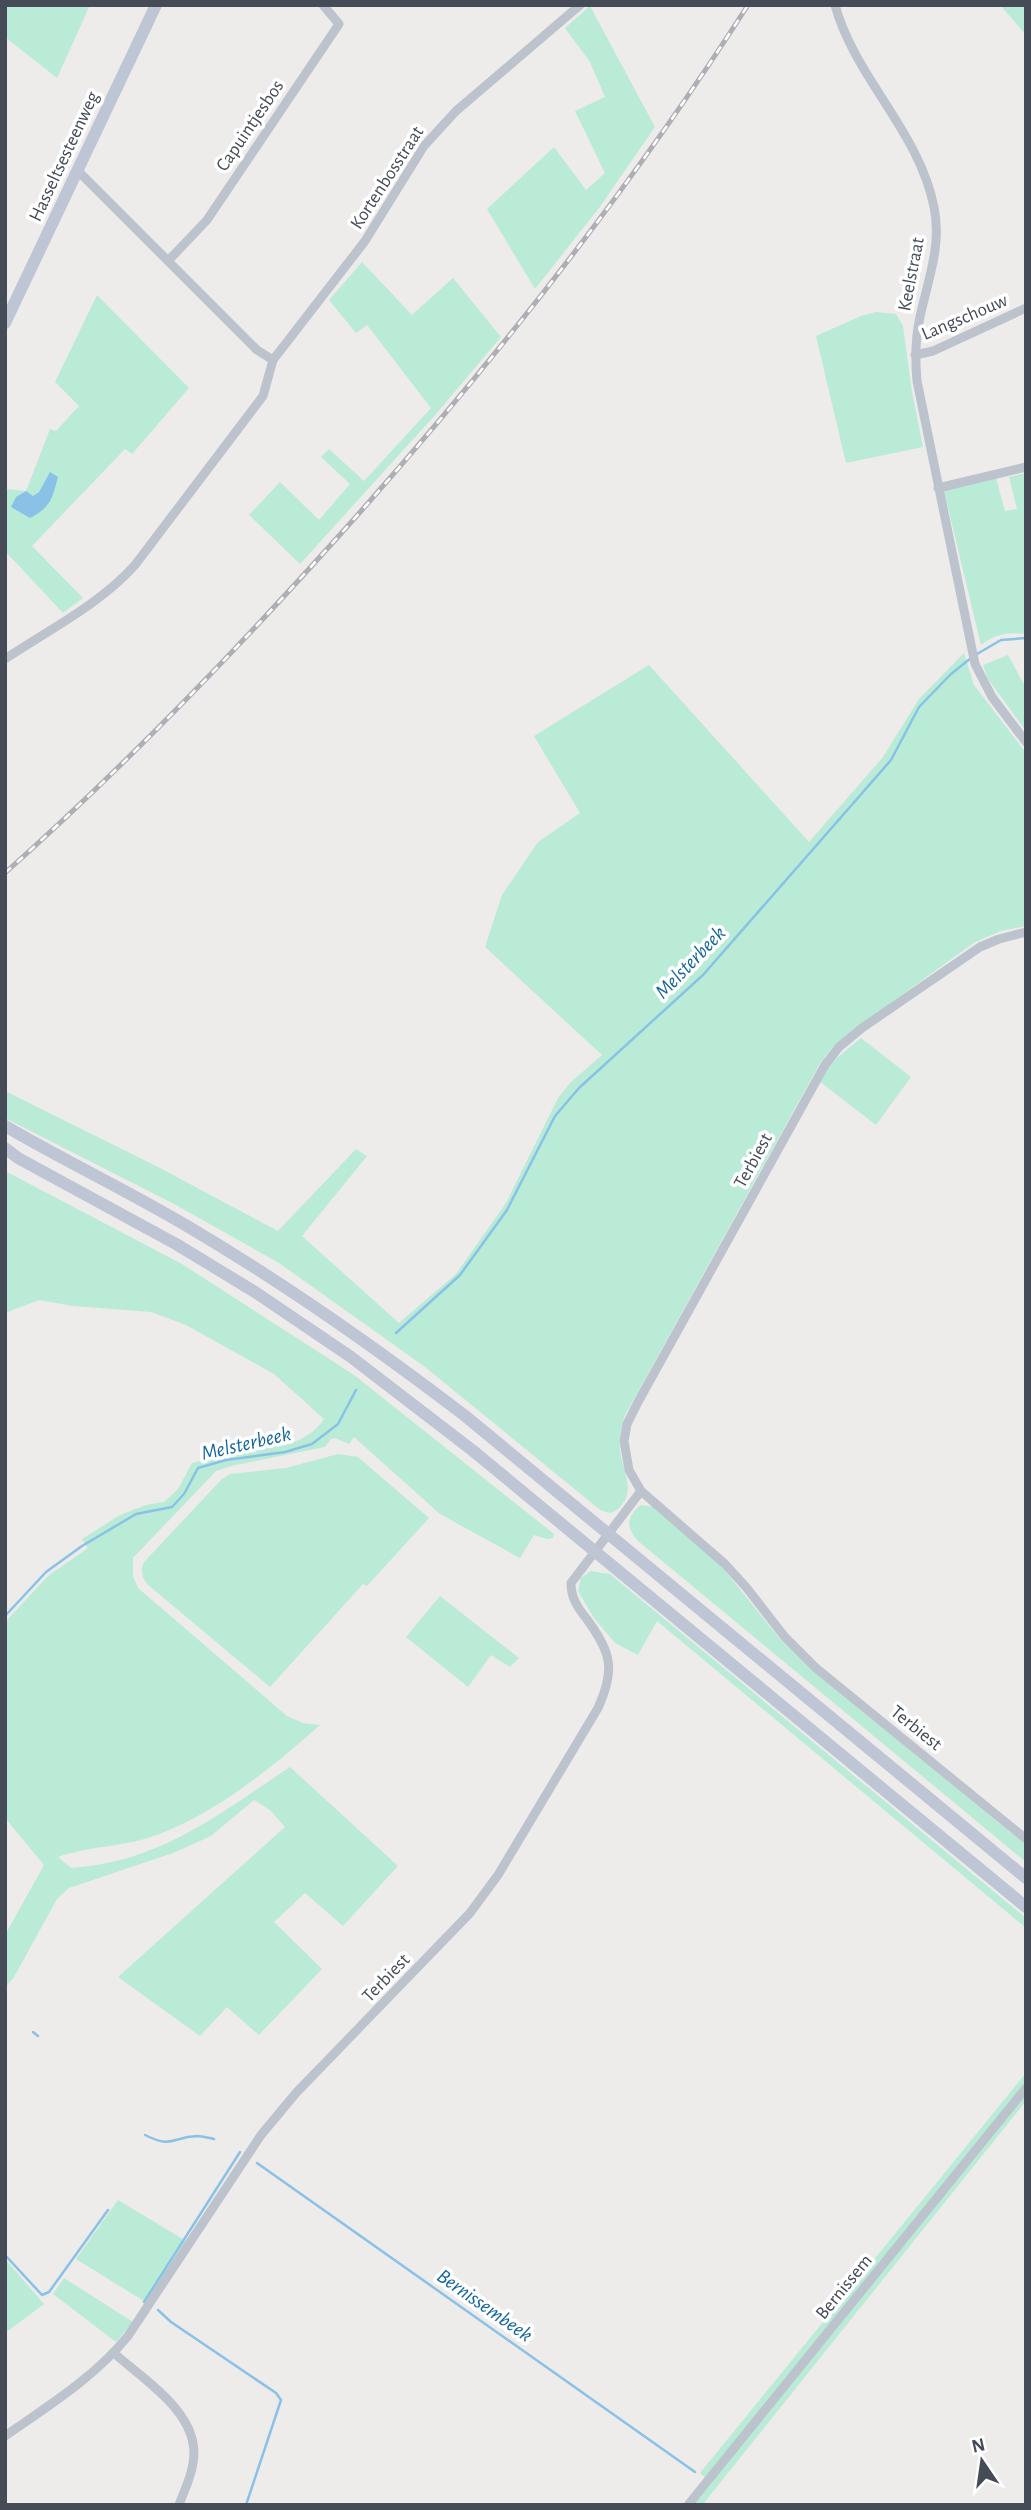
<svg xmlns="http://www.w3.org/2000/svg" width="1031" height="2510" viewBox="0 0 1031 2510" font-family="'Alegreya Sans',sans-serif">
<rect width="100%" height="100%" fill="#eeebeb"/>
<g fill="#baebd6">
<path d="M 5,5 L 90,5 L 57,78 L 5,37 Z"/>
<path d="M 1000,5 L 1026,5 L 1026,35 Z"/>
<path d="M 590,6 L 655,127 L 599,208 L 535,289 L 487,209 L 554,147 L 586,190 L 605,173 L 575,111 L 605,97 L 590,62 L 565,28 Z"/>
<path d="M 362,262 L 412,315 L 453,278 L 501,337 L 436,414 L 300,564 L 249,515 L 280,482 L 319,520 L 350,484 L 321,457 L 329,449 L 364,481 L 431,408 L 367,325 L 356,333 L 329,300 Z"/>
<path d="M 97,295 L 189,388 L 132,454 L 125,449 L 32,546 L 83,598 L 63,613 L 5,551 L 5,489 L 26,491 L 50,429 L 56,431 L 79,406 L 55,382 Z"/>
<path d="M 876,312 L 896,314 L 903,326 L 912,392 L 923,447 L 846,463 L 816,336 L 861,316 Z"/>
<path d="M 1026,473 L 1026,634 C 1007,632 996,634 981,645 L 944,491 L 996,478 L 1005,511 L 1017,509 L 1009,477 Z"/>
<path d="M 964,653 L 974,685 L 1026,753 L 1026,926 L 1001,931 L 975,942 L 860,1025 L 831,1049 L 819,1065 L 624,1417 C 622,1428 618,1439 620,1450 C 622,1471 637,1490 619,1508 C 612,1515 607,1513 599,1509 L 425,1367 L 279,1263 L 176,1205 L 5,1118 L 5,1091 L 158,1167 L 278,1231 L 356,1149 L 367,1156 L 302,1236 L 399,1323 L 456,1274 L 506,1203 L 558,1098 L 571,1082 L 602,1055 L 485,947 L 502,895 L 538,842 L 580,813 L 534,736 L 649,665 L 809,842 L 883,757 L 919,699 Z"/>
<path d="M 1008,655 L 1026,688 L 1026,731 L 988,679 L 983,665 Z"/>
<path d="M 861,1038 L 911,1077 L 876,1125 L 819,1081 L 831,1063 Z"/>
<path d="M 5,1171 L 182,1264 L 354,1375 L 554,1534 L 553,1538 L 547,1539 L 534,1535 L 520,1558 L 440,1514 L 354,1437 L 349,1444 L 335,1438 L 331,1439 L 325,1447 L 231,1466 L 216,1471 L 133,1558 L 133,1576 L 138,1588 L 287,1716 L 303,1723 L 320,1725 C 270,1769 219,1811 157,1835 C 125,1847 88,1846 58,1857 L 71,1868 C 160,1862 219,1814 290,1767 L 398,1866 L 343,1926 L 305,1893 L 274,1922 L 322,1969 L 259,2035 L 227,2007 L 200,2036 L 118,1977 L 285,1827 L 270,1810 L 254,1800 L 211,1836 L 173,1853 L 69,1888 L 57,1899 L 14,1977 L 5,1988 L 5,1935 L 44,1865 L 5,1818 L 5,1622 L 48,1576 L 88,1548 L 82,1539 L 120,1515 L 146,1505 L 164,1502 L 178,1489 L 192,1463 C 206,1460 220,1456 234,1453 C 266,1447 304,1449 324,1419 L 274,1374 L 186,1325 L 151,1312 L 73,1306 L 39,1300 L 5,1313 Z"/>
<path d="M 338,1454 L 358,1457 L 429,1518 L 367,1586 L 363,1584 L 270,1687 L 147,1584 C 142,1576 140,1571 144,1562 L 222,1479 L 230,1474 L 286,1468 Z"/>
<path d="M 641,1505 L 655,1507 L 719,1563 L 779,1638 L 812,1670 L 1026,1845 L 1026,1862 L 638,1541 C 626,1528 626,1516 641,1505 Z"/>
<path d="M 591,1571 L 610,1574 L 1026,1918 L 1026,1928 L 657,1621 L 638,1655 L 615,1643 L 594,1618 L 578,1591 L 581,1578 Z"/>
<path d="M 440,1596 L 519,1658 L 510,1667 L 491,1655 L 468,1687 L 406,1637 Z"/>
<path d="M 1026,2073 L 1026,2083 L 984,2136 L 706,2478 L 700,2473 Z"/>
<path d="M 1026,2093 L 1026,2101 L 707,2499 L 703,2505 L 692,2505 Z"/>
<path d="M 118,2200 L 186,2241 L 147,2303 L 76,2259 Z"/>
<path d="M 5,2259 L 44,2304 L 5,2333 Z"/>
<path d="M 64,2278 L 133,2322 L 116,2342 L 53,2294 Z"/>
</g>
<path fill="#89c2e6" d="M 50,472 L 58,477 C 52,499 51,507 30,518 L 11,507 L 16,497 L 26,491 L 33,496 L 39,492 Z"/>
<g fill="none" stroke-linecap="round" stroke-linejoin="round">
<g stroke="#89c2e6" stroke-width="2.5">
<path d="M 977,654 L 1001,640 L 1026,638"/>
<path d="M 396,1333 L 460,1275 L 507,1210 L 555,1116 L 579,1088 L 703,975 L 891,760 L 919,707 L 951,674 L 971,658"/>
<path d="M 5,1616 L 46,1572 L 82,1546 L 136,1514 L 172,1507 L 184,1494 L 198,1468 L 226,1460 L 285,1452 L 312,1444 L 338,1424 L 356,1390"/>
<path d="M 33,2032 L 38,2036"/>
<path d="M 145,2135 C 173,2149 172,2137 197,2136 C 202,2136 209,2138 214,2139"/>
<path d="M 257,2163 L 695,2472"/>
<path d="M 5,2255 L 42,2295 L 49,2292 L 108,2210"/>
<path d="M 144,2302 L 240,2152"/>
<path d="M 158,2310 L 171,2322 L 276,2393 L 281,2400 L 246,2505"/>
</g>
<g stroke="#bdc3cd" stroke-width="9">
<path d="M 835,5 C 855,78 919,131 934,207 C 942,246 928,279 920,317 C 915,339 915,359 917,381 L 975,664 L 992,697 L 1026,742"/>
<path d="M 78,171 L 257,350 L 273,360"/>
<path d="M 168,261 L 207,220 L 339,24 L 323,5"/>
<path d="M 915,355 L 933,351 L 1026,308"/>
<path d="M 938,488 L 1026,467"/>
<path d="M 5,659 C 50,629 99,605 135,565 L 263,396 L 273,360 L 365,241 L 424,146 L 456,111 L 580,5"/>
<path d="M 1026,932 L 999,939 L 980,947 L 862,1028 L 839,1047 L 825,1065 L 638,1402 L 627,1424 L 624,1441 L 629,1470 L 641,1491 L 725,1564 L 746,1587 L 784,1636 L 816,1668 L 1026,1839"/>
<path d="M 114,2353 C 145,2381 202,2415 193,2463 C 191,2478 184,2491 179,2505"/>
<path d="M 5,2436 C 48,2406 95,2377 128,2336 L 261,2135 L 296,2093 L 470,1913 L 498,1875 L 598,1708 C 616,1669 611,1652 586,1618 C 577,1607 571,1597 571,1583 L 641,1491"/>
<path d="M 688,2505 L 1026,2088"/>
</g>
<g stroke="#bec5d4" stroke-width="12">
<path d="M 5,323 L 156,5"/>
<path d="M 5,1126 C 65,1161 128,1191 187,1226 C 284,1283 375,1347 464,1415 L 1026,1878"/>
<path d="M 5,1148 L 18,1158 L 176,1244 L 255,1292 L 351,1357 L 472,1450 L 1026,1907"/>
</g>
<g stroke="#aeafb5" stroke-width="5">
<path id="rail" d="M 5,873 C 123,768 232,655 337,538 C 487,371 627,194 748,5"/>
</g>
<use href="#rail" stroke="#fff" stroke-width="2.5" stroke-dasharray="8" stroke-linecap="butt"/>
</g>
<g text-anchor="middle" stroke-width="7" stroke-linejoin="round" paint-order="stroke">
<g font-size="19" fill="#454b57" stroke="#fff">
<text transform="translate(249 125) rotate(-56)" y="7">Capuintjesbos</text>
<text transform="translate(63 156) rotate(-65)" y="7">Hasseltsesteenweg</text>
<text transform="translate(386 177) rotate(-57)" y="7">Kortenbosstraat</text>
<text transform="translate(910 274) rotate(-79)" y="7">Keelstraat</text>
<text transform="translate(964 316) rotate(-23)" y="7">Langschouw</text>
<text transform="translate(752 1160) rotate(-61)" y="7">Terbiest</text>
<text transform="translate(917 1727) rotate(39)" y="7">Terbiest</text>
<text transform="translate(385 1977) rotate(-46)" y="7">Terbiest</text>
<text transform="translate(843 2286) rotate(-51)" y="7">Bernissem</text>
</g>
<g font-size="21" font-style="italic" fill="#13669c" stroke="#fff">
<text transform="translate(690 962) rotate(-46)" y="7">Melsterbeek</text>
<text transform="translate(246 1443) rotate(-13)" y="7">Melsterbeek</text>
<text transform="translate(485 2305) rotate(35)" y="7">Bernissembeek</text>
</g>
</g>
<rect width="1031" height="2510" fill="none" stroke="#454b57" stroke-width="14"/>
<g transform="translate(982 2461) rotate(347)" stroke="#ffffff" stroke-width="5" paint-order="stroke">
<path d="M0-5L12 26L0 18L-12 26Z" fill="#454b57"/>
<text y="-10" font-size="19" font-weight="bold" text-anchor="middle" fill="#454b57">N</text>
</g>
</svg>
